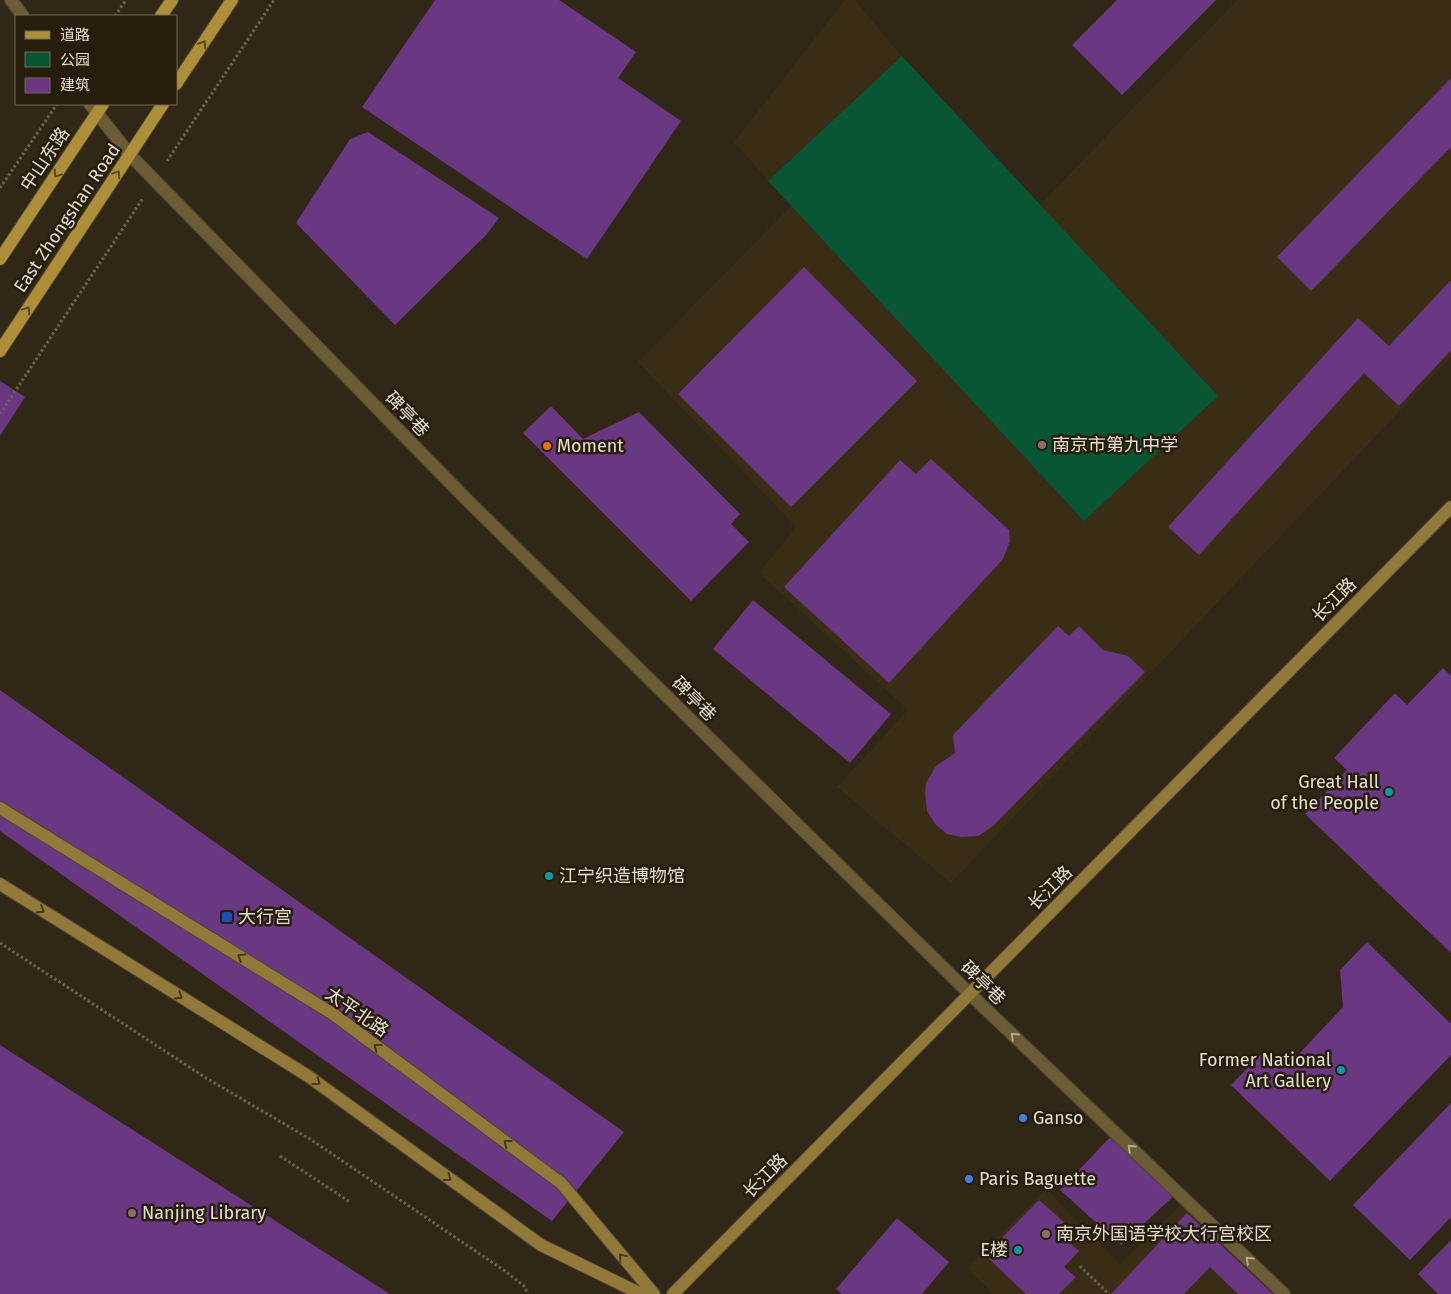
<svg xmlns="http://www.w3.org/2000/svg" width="1451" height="1294" viewBox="0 0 1451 1294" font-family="'Fira Sans','Noto Sans SC',sans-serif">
<rect width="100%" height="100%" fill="#312716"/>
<g fill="#3a2d16">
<path d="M 845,0 L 855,0 L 902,57 L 1040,205 L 1237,0 L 1451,0 L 1451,357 L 951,883 L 837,787 L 908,710 L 759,573 L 796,527 L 638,362 L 791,206 L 734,142 Z"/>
<path d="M 1046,1189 L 1120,1264 L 1186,1200 L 1284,1294 L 994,1294 L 967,1268 Z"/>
</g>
<path fill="#095634" d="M 902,56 L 1218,396 L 1084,521 L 768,181 Z"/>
<g fill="#6a3782">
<path d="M 435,0 L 559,0 L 636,52 L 618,78 L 681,121 L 587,259 L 362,107 Z"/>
<path d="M 1117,0 L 1216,0 L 1122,95 L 1072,45 Z"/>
<path d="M 1451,78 L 1451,147 L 1311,291 L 1277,257 Z"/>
<path d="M 368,132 L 499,218 L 487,234 L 395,325 L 296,223 L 350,139 Z"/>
<path d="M 804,267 L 917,381 L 791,507 L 678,394 Z"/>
<path d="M 1451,280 L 1451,350 L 1399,406 L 1364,373 L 1199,555 L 1168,527 L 1358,318 L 1389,346 Z"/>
<path d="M 0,381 L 25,397 L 0,436 Z"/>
<path d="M 551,406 L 583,439 L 639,412 L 740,514 L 731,524 L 749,542 L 691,601 L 523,433 Z"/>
<path d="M 931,459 L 1009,530 L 1010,541 L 1003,559 L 889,683 L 784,587 L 900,460 L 916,474 Z"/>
<path d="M 753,600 L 891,714 L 850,763 L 713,649 Z"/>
<path d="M 1058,626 L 1069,636 L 1079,626 L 1103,650 L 1128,656 L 1145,672 L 992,827 L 978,836 L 961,837 L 947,834 L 936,825 L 927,811 L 925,793 L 926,783 L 936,766 L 955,753 L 953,735 Z"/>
<path d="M 1443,668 L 1451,676 L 1451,953 L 1305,814 L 1347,770 L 1334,758 L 1395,693 L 1407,705 Z"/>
<path d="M 0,690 L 624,1132 L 552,1221 L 0,831 Z"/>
<path d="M 1367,942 L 1451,1024 L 1451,1055 L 1330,1181 L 1231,1085 L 1260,1055 L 1298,1055 L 1343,1007 L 1340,970 Z"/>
<path d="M 0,1045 L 100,1109 L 390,1294 L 0,1294 Z"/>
<path d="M 1451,1103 L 1451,1217 L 1410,1260 L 1353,1205 Z"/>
<path d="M 1115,1132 L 1178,1192 L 1121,1245 L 1060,1190 Z"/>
<path d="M 1039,1200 L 1065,1223 L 1056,1231 L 1079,1251 L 1064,1267 L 1076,1277 L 1059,1294 L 1026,1294 L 985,1255 Z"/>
<path d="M 1187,1213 L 1273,1294 L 1238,1294 L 1210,1267 L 1184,1294 L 1111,1294 Z"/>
<path d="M 897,1218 L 949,1262 L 922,1294 L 842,1294 L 836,1289 Z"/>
<path d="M 1451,1240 L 1451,1294 L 1438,1294 L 1418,1274 Z"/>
</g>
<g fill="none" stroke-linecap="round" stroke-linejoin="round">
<g stroke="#4d4434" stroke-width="14">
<g id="street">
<path d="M 11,0 L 23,16"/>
<path d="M 90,104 L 130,155 L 468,501 L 970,994 L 1284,1294"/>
</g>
</g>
<g stroke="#4d4434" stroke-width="14">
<g id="secondary">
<path d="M 0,808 L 333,1014 L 561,1183 L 654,1294"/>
<path d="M 0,884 L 308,1076 L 541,1245 L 641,1294"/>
<path d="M 673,1294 L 1451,507"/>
</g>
</g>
<g stroke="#4d4434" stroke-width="14">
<g id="primary">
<path d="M 161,16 L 172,0"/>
<path d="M 176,84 L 232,0"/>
<path d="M 0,259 L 103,104"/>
<path d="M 0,351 L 163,104"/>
</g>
</g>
<g stroke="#6b6253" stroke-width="3" stroke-dasharray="2.5 2.5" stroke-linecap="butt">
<path d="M 115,16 L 126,0"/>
<path d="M 167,161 L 274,0"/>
<path d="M 0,188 L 57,104"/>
<path d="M 0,414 L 143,198"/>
<path d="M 0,943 L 206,1078 L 310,1139 L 505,1271 L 524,1286 L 528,1294"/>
<path d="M 280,1156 L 350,1202"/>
<path d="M 1080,1266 L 1109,1294"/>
</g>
<use href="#street" stroke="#6b5c36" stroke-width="12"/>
<use href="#secondary" stroke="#907939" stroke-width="12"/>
<use href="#primary" stroke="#ad8f39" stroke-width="12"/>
</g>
<defs><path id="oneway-chevron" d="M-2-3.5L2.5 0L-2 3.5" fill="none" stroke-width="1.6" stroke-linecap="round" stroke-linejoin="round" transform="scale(1.25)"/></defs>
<g stroke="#5d4b1e">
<use href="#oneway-chevron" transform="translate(203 44) rotate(-57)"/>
<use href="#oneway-chevron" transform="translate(57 174) rotate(124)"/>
<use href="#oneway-chevron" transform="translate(117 174) rotate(-56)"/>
<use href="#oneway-chevron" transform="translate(27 310) rotate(-56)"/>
</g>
<g stroke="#46391a">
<use href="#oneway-chevron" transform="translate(41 910) rotate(32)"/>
<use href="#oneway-chevron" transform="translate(241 957) rotate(-148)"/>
<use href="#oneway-chevron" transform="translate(179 996) rotate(32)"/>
<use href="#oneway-chevron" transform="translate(377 1047) rotate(-143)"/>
<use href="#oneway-chevron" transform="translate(317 1082) rotate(36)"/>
<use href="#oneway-chevron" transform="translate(507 1143) rotate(-143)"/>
<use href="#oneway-chevron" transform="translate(448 1178) rotate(36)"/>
<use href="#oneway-chevron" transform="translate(622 1257) rotate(-130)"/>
</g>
<g stroke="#b3a994">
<use href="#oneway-chevron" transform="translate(1014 1036) rotate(-136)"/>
<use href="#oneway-chevron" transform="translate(1131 1148) rotate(-136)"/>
<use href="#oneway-chevron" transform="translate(1249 1260) rotate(-136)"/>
</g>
<g fill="#8d6e63" stroke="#271d0c" stroke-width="2">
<circle cx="1042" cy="445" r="5"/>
<circle cx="132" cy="1213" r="5"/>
<circle cx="1046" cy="1234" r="5"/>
</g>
<circle fill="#e8710a" stroke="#271d0c" stroke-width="2" cx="547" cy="446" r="5"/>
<g fill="#0f9aa8" stroke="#271d0c" stroke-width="2">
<circle cx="1389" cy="792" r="5"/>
<circle cx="549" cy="876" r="5"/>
<circle cx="1341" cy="1070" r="5"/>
<circle cx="1018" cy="1250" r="5"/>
</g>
<rect fill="#1a4fb4" stroke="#271d0c" stroke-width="2" x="221" y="911" width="12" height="12" rx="2.5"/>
<g fill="#3f7fe0" stroke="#271d0c" stroke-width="2">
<circle cx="1023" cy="1118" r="5"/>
<circle cx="969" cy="1179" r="5"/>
</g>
<g text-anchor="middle" stroke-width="5" stroke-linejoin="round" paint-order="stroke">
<g font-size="18" fill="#e3dcd2" stroke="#271d0c">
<text transform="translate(45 159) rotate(-56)" y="6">中山东路</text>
<text transform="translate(67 218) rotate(-56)" y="6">East Zhongshan Road</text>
<text transform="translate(407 414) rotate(46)" y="6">碑亭巷</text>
<text transform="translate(1334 600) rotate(-45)" y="6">长江路</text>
<text transform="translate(694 699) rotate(45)" y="6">碑亭巷</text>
<text transform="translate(1050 888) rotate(-45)" y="6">长江路</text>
<text transform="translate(983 983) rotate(44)" y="6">碑亭巷</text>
<text transform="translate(357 1012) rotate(35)" y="6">太平北路</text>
<text transform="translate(765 1176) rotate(-45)" y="6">长江路</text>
</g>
<g font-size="18" fill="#e3dcd2" stroke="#271d0c" text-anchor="start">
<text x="1052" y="451">南京市第九中学</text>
<text x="557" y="452">Moment</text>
<text x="1379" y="788" text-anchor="end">Great Hall<tspan x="1379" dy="21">of the People</tspan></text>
<text x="559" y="882">江宁织造博物馆</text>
<text x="238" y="923">大行宫</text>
<text x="1331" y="1066" text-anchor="end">Former National<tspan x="1331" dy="21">Art Gallery</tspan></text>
<text x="1033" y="1124">Ganso</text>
<text x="979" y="1185">Paris Baguette</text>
<text x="142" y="1219">Nanjing Library</text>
<text x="1056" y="1240">南京外国语学校大行宫校区</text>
<text x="1008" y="1256" text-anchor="end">E楼</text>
</g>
</g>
<rect x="15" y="15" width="162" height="90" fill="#271d0c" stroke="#72695b"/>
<rect x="25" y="31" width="25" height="8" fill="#ad8f39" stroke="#72695b"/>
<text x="60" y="40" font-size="15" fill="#e3dcd2">道路</text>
<rect x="25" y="52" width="25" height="15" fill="#095634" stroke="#72695b"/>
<text x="60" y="65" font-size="15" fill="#e3dcd2">公园</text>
<rect x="25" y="78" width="25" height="15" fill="#6a3782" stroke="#72695b"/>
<text x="60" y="90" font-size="15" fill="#e3dcd2">建筑</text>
</svg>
